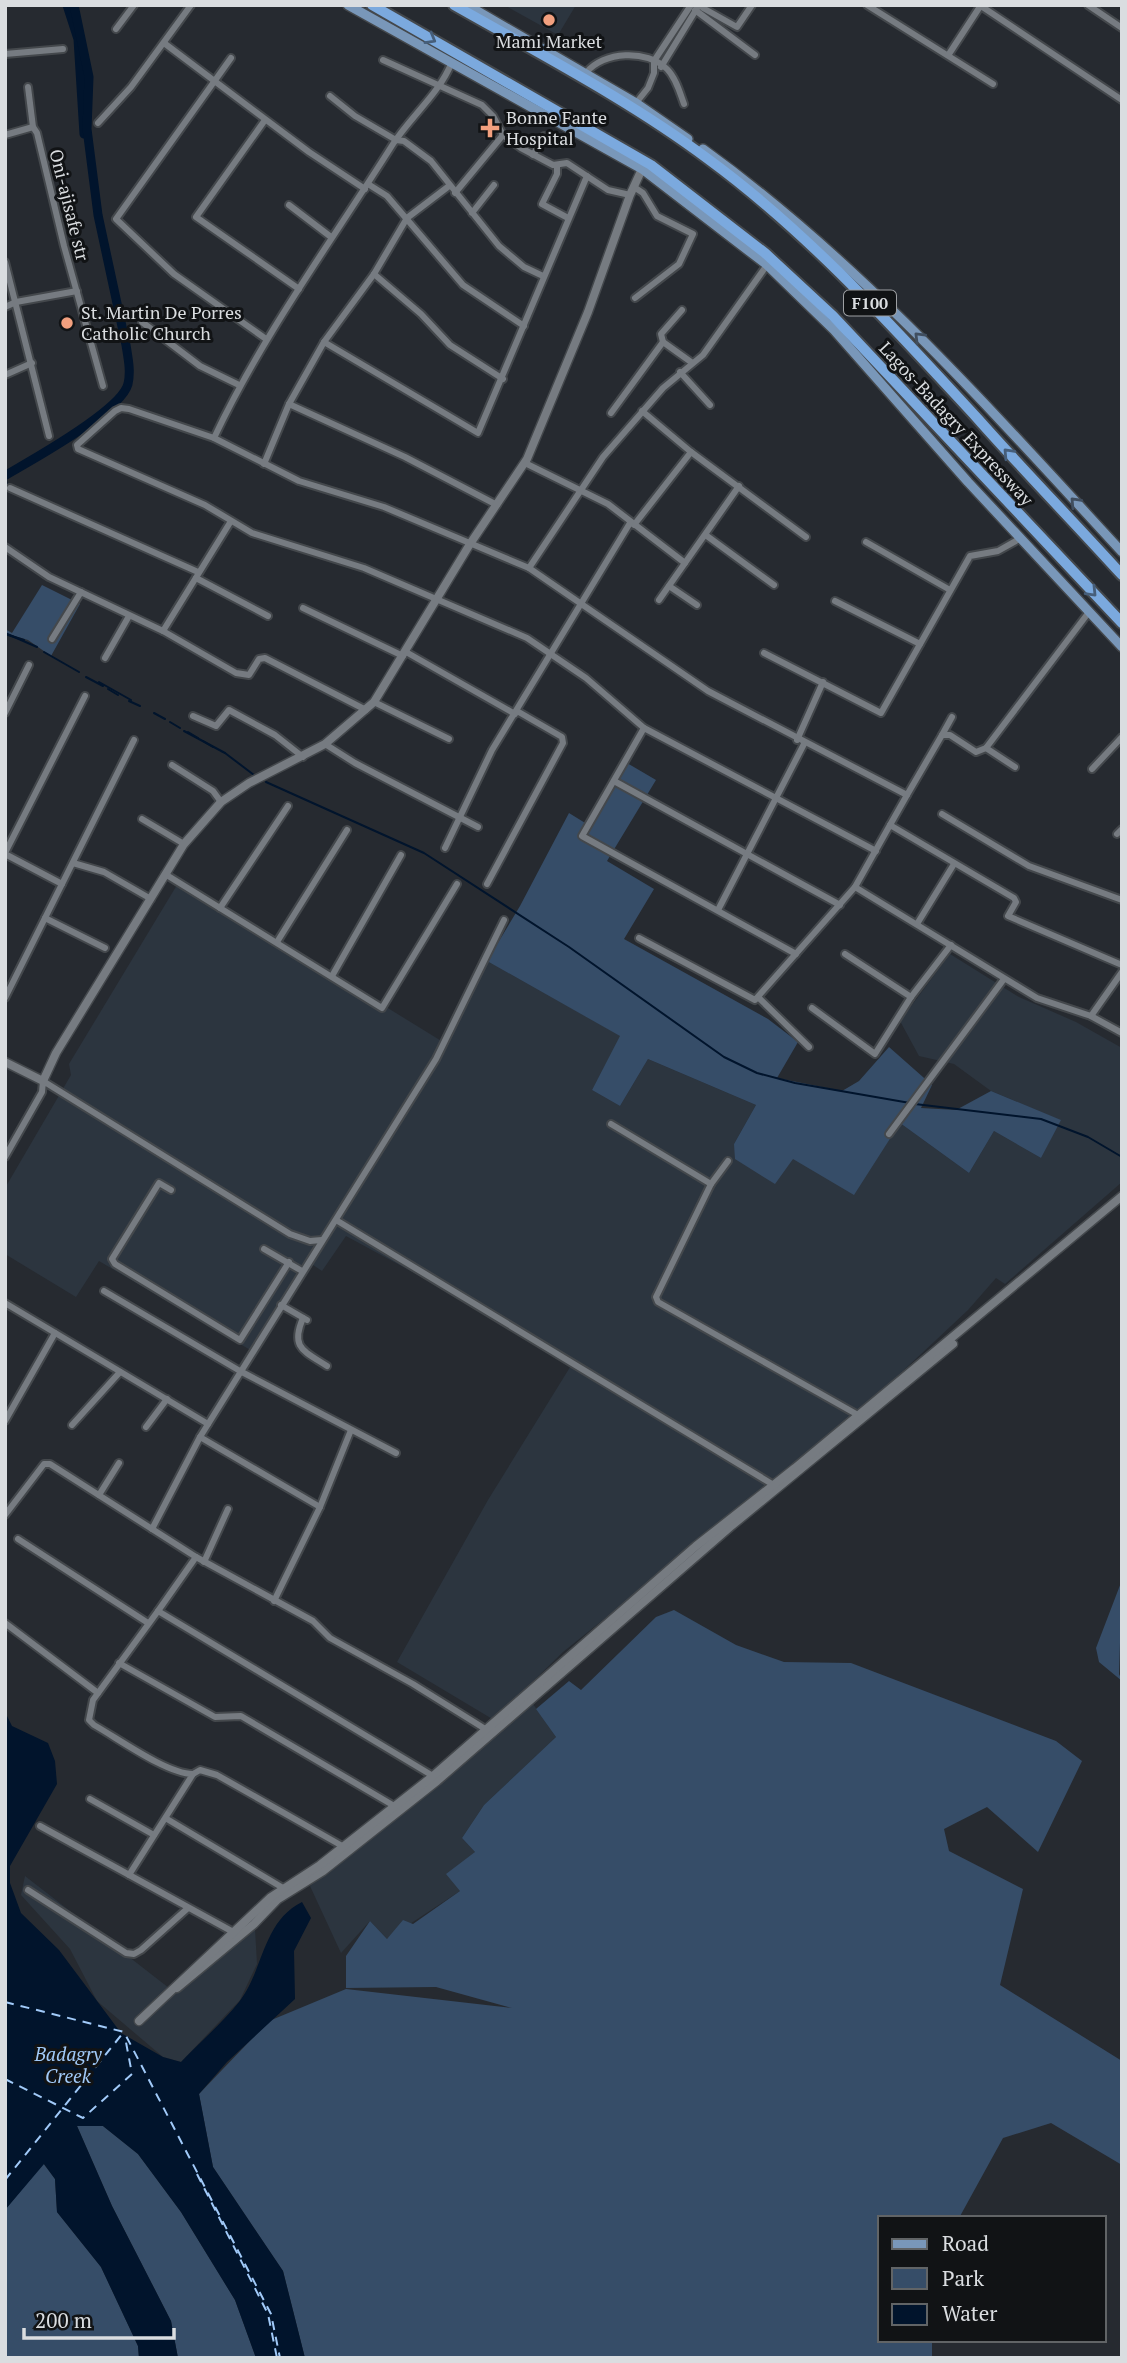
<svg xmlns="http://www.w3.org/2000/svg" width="1127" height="2363" viewBox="0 0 1127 2363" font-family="'PT Serif',serif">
<rect width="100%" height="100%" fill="#262a30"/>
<g fill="#2c353f">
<path d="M 504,5 L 576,5 L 558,35 Z"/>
<path d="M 180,880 L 443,1042 L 487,961 L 621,1036 L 592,1090 L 620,1106 L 648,1059 L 756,1105 L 734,1144 L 793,1159 L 900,1123 L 969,1173 L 994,1131 L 1041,1158 L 1060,1120 L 991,1091 L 954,1064 L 919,1056 L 900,1021 L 950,954 L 1019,997 L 1076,1022 L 1122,1048 L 1122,1182 L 1005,1284 L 996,1278 L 968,1310 L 840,1430 L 563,1652 L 494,1720 L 397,1662 L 488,1500 L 572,1364 L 481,1309 L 346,1236 L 322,1271 L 310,1263 L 252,1351 L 99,1261 L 76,1297 L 5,1254 L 5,1188 L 71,1075 L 69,1064 Z"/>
<path d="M 533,1704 L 556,1737 L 484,1805 L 462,1838 L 475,1852 L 460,1891 L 387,1939 L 370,1921 L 341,1953 L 310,1886 Z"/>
<path d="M 25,1876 L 169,1988 L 250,1918 L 255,1929 L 257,1964 L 240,2000 L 181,2062 L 163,2057 L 97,2001 L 70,1949 L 21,1895 Z"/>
</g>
<g fill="#364d68">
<path d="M 42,585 L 80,604 L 51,656 L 28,640 L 5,633 L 5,629 L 12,633 Z"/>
<path d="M 627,763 L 656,780 L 607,861 L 654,889 L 624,939 L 768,1019 L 798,1042 L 777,1078 L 842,1091 L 859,1081 L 889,1047 L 932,1085 L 921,1108 L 956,1110 L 991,1091 L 1061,1120 L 1041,1158 L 994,1131 L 969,1173 L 900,1123 L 854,1195 L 793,1159 L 775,1184 L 735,1159 L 734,1144 L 756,1105 L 648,1059 L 620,1106 L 592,1090 L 620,1036 L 487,961 L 520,906 L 569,813 L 590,826 Z"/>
<path d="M 1122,1580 L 1119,1674 L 1122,1681 L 1099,1662 L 1096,1648 Z"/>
<path d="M 674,1610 L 736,1645 L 784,1662 L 851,1663 L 1056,1741 L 1082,1761 L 1038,1852 L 987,1807 L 944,1829 L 949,1851 L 1023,1889 L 1000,1985 L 1122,2061 L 1122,2165 L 1051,2123 L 1003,2138 L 959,2218 L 880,2218 L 880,2340 L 932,2340 L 932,2358 L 305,2358 L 283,2271 L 213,2167 L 199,2094 L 269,2021 L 346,1989 L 512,2008 L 436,1987 L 346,1988 L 346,1956 L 370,1921 L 387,1939 L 403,1920 L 413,1924 L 460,1891 L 446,1874 L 475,1852 L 462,1838 L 484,1805 L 556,1737 L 536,1709 L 569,1681 L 581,1690 L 656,1617 Z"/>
<path d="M 77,2126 L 103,2126 L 138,2154 L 181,2212 L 235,2300 L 256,2358 L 178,2358 L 171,2321 L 112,2206 Z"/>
<path d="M 43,2163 L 55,2179 L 57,2212 L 101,2267 L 138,2346 L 139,2358 L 5,2358 L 5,2210 Z"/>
</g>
<path fill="#01142c" d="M 5,1712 L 12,1726 L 48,1743 L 55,1761 L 57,1784 L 10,1866 L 10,1883 L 21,1913 L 59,1950 L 121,2033 L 163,2057 L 181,2062 C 200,2042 222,2023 239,2002 C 264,1970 262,1922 302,1902 L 311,1918 L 294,1951 L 295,1999 L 227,2062 L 199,2094 L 213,2167 L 283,2271 L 305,2358 L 256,2358 L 235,2300 L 181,2212 L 138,2154 L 103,2126 L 77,2126 L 112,2206 L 171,2321 L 178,2358 L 139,2358 L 138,2346 L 101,2267 L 57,2212 L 55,2179 L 44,2164 L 5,2210 Z"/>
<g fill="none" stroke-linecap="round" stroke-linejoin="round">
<g stroke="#01142c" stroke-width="2">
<path d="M 5,472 L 7,487"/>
<path d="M 5,633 L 37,647"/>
<path d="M 5,634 L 24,640"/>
<path d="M 44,652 L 79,672"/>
<path d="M 86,677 L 103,686"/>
<path d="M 99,682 L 131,700"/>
<path d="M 108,689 L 118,695"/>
<path d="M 129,701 L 140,706"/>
<path d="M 154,713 L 165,719"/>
<path d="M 170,722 L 180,728"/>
<path d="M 184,731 L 225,753 L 221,751"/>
<path d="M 188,732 L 198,738"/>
<path d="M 203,741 L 213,747"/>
<path d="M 225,753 L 254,775"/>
<path d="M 266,782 L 424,853 L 569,947 L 724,1057 L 757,1073 L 795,1083 L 910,1103"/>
<path d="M 915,1104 L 1041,1119 L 1088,1137 L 1122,1157"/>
</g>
<g stroke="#01142c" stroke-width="9">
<path d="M 67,5 L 78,39 L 84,134"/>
<path d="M 6,475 C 32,460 121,411 128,384 C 131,371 128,358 126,345 L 98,215 L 87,129 L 89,77 L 74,5"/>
</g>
<g stroke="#a1caf9" stroke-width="2" stroke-dasharray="9 7" stroke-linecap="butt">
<path d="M 5,2002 L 124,2032 L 271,2314 L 280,2358"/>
<path d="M 5,2079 L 83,2118 L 132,2074 L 125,2037"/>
<path d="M 197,2174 L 268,2314 L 277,2358"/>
<path d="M 5,2180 L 123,2033"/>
</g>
<g stroke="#44484c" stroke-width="10">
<g id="street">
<path d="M 705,5 L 703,8 L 737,27 L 752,5"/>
<path d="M 867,5 L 993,84"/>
<path d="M 1088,5 L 1122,28"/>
<path d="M 981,6 L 1122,100"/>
<path d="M 695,10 L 755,55"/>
<path d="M 116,29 L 134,5"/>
<path d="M 164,43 L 309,152 L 365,189"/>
<path d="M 5,54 L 63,49"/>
<path d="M 949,54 L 981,5"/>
<path d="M 231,58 L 116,219 L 174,274 L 266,339"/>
<path d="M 383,60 L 482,105 L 493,116 L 503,135 L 521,148 L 553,165 L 567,163 L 608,190 L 630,195"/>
<path d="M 661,67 L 699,5"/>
<path d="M 586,73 C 603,51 647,49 667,69 C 676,78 680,93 684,104"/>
<path d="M 28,87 L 33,127 L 37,133 L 64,246 L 103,386"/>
<path d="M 330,96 L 355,116 L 396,140 L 404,141 L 431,161 L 499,246 L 524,267 L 543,276"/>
<path d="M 636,103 L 648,88 L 654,73 L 654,61 L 691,5"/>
<path d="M 265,120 L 196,217 L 299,289"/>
<path d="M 98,123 L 131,87 L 191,5"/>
<path d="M 5,135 L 33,127"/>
<path d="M 533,155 L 544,136"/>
<path d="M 557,166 L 557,174 L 542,204 L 568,218"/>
<path d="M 368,184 L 387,196 L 463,285 L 524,326"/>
<path d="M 634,187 L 643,193 L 657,216 L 693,234 L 679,264 L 635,298"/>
<path d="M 455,193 L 503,135"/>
<path d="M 289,205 L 331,237"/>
<path d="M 472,213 L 494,185"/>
<path d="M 5,262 L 49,436"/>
<path d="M 374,274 L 421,314 L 450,345 L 503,379"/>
<path d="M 5,307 L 16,302 L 77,291"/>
<path d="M 142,322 L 200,366 L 239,385"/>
<path d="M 324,342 L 478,433 L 587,176"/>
<path d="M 663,342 L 661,334 L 682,310"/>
<path d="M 680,372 L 710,405"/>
<path d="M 5,375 L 32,363"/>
<path d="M 289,404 L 405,457 L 497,505"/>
<path d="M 642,411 L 691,452 L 806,537"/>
<path d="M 611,413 L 663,342 L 691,362"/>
<path d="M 214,438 C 263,334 332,241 393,144 C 412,115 439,94 452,62"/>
<path d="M 525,463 L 608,504 L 685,563"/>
<path d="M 264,464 L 289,404 L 324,342 L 374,274 L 407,218 L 449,186"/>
<path d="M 10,488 L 198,572"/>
<path d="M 634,525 L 691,452"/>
<path d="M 707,536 L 774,585"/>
<path d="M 866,542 L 950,590"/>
<path d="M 5,547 L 49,577 L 163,631 L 236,673 L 249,675 L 259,659 L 265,658 L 366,710"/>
<path d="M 529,568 L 603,457 L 663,388 L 703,355 L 767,265"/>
<path d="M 196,578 L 268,616"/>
<path d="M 669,586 L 697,605"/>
<path d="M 659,600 L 739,486"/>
<path d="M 835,601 L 920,644"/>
<path d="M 303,608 L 403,656"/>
<path d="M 163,631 L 231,521"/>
<path d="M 52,639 L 81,592"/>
<path d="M 406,652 L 515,714"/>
<path d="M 764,653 L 881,713 L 970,556 L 998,551 L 1021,538"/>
<path d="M 105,658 L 129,616"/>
<path d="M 374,702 L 449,739"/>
<path d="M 5,713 L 29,665"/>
<path d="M 193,716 L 216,726 L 229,710 L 275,735 L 303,757"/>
<path d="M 644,728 L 582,836 L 796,954"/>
<path d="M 942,735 L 952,717"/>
<path d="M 797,740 L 823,682"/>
<path d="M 325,744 L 355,763 L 478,827"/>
<path d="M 986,748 L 1015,767"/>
<path d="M 172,765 L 213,791 L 221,802"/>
<path d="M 1092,769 L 1122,737"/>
<path d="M 614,781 L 840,905"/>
<path d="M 907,795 L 942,735 L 950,735 L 976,752 L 986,748 L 1089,612"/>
<path d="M 942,814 L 1029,866 L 1122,900"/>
<path d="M 142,819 L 184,844"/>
<path d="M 1117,834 L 1122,829"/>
<path d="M 445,848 L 492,750 L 630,523"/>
<path d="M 876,851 L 644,728 L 586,678 L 527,638 L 364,568 L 252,533 L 205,505 L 78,449 L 77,445 L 115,411 L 121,408 L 129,409 L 214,438 L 299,481 L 384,507 L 529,568 L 708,691 L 907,795 L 890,825"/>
<path d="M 5,853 L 85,696"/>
<path d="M 5,854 L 62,884"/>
<path d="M 73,863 L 104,872 L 151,899"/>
<path d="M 165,874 L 382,1008 L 457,884"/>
<path d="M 487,884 L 563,743 L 562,737 L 517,711"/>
<path d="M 855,887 L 1037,998 L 1091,1016 L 1122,1033"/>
<path d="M 220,908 L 288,806"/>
<path d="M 718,910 L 804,744"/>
<path d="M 45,918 L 105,948"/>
<path d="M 917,924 L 954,864"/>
<path d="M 639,938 L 755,1000 L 855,887 L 890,825 L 1014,898 L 1016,902 L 1008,916 L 1122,965"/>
<path d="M 277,942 L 347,830"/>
<path d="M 845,954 L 911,997"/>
<path d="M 332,976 L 401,855"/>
<path d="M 5,998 L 134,740"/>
<path d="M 759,998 L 809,1047"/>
<path d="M 812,1008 L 875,1054 L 911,997 L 951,945"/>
<path d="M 1091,1016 L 1122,972"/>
<path d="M 611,1124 L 711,1184 L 656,1297 L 658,1302 L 858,1415"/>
<path d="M 889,1134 L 1004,979"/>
<path d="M 5,1157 L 42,1092 L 43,1081 L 290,1234 L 310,1241 L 322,1240"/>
<path d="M 711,1184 L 728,1161"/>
<path d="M 171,1190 L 159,1183 L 112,1259 L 115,1264 L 240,1340 L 289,1262"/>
<path d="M 336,1220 L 777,1487"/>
<path d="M 264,1249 L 302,1271"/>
<path d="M 104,1291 L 240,1371 L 396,1453"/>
<path d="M 5,1303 L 208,1424"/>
<path d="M 281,1305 L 307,1320"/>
<path d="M 303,1318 C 290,1348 304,1351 327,1366"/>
<path d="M 5,1421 L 55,1333"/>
<path d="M 72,1425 L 120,1372"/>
<path d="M 146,1427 L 167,1399"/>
<path d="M 200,1437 L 320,1507"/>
<path d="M 99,1495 L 119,1463"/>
<path d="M 5,1515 L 44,1464 L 50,1464 L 196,1557 L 313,1621 L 330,1638 L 413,1684 L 490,1732"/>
<path d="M 152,1529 L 200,1437 L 436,1059 L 504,920"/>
<path d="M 18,1539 L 148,1623"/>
<path d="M 204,1562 L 228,1509"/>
<path d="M 274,1601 L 320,1507 L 351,1430"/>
<path d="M 158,1611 L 196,1557"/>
<path d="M 5,1623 L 98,1693"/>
<path d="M 119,1663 L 215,1717 L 241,1716 L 396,1807"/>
<path d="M 193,1774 L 200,1770 L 217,1775 L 344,1847"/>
<path d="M 90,1799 L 154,1835"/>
<path d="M 167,1819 L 283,1888"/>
<path d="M 40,1826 L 235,1933"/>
<path d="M 129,1875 L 193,1774 C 167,1774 119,1739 94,1725 L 89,1720 L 93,1700 L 158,1611 L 433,1776"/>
<path d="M 28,1890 L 126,1953 L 134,1954 L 141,1950 L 188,1908"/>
</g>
</g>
<g stroke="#44484c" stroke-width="11">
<g id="secondary">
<path d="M 5,1062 L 43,1081 L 56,1053 L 184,844 L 221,802 L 249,783 L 325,744 L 374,702 L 470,544 L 527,459 L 588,312 L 630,195 L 642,169"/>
<path d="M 177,1988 L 254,1924 L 278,1899 L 323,1871 L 437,1781 L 730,1527 L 953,1344"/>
<path d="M 139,2021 L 271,1897 L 320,1865 L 433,1776 L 696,1546 L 795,1468 L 1122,1196"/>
</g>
</g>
<g stroke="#44484c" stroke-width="12">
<g id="primary">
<path d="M 348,5 L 642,169 L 767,265 L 834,330 L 968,482 L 1122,647"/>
<path d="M 467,5 L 636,103 L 688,139"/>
<path d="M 703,149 C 860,262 991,410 1122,552"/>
</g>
</g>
<g stroke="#44484c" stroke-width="14">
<g id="highway">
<path d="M 372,5 L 651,165 L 765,253 L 833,316 L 1122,623"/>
<path d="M 454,5 C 540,54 629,100 708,159 C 809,233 893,327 978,419 C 1025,472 1074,522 1122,575"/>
</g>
</g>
<use href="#street" stroke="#767b81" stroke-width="6"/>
<use href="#secondary" stroke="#767b81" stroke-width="8"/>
<use href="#primary" stroke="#7997b9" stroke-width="9"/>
<use href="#highway" stroke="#7ba9de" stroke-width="10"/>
</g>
<defs><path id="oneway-chevron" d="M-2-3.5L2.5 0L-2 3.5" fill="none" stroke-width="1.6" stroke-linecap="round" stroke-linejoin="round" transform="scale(1.75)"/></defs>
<g stroke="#465e7a">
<use href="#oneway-chevron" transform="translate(431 39) rotate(30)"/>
<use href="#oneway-chevron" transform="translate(1008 453) rotate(-133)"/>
<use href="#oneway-chevron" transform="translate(1092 592) rotate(46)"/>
</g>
<g stroke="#404e5f">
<use href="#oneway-chevron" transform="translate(919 337) rotate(-135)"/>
<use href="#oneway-chevron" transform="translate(1075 502) rotate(-133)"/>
</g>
<g fill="#f2a07f" stroke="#111315" stroke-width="2.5">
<circle cx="549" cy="20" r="7"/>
<path d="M486.5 117.5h7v7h7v7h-7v7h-7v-7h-7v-7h7z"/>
<circle cx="67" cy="323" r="7"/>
</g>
<g text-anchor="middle" stroke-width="6" stroke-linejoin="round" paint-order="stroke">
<rect fill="#111315" stroke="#9ea0a3" stroke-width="2" x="844" y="290.5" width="52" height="25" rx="5"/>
<g font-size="16" font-weight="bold" fill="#dadde0">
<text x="870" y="309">F100</text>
</g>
<g font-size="18" fill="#dadde0" stroke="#111315" text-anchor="start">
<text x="549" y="48" text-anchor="middle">Mami Market</text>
<text x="506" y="124">Bonne Fante<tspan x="506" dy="21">Hospital</tspan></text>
<text x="81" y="319">St. Martin De Porres<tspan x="81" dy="21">Catholic Church</tspan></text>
</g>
<g font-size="18" fill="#dadde0" stroke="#111315">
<text transform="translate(69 205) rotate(76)" y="6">Oni-ajisafe str</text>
<text transform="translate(956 424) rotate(47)" y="6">Lagos-Badagry Expressway</text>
</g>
<g font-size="19" font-style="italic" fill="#a1caf9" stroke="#111315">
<text x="68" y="2061">Badagry<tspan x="68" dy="22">Creek</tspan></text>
</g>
</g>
<rect width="1127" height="2363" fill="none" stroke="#dadde0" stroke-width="14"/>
<rect x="878" y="2216" width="228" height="126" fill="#111315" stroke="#616466" stroke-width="2"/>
<rect x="892" y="2239" width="35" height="10" fill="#7997b9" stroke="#616466" stroke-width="2"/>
<text x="942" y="2251" font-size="21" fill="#dadde0">Road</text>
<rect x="892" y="2268" width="35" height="21" fill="#364d68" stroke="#616466" stroke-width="2"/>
<text x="942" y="2286" font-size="21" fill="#dadde0">Park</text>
<rect x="892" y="2304" width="35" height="21" fill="#01142c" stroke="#616466" stroke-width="2"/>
<text x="942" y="2321" font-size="21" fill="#dadde0">Water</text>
<path d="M24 2328v10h150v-10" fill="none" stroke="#dadde0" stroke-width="3.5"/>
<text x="35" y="2328" font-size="21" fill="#dadde0" stroke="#111315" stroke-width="5" paint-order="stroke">200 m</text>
</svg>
